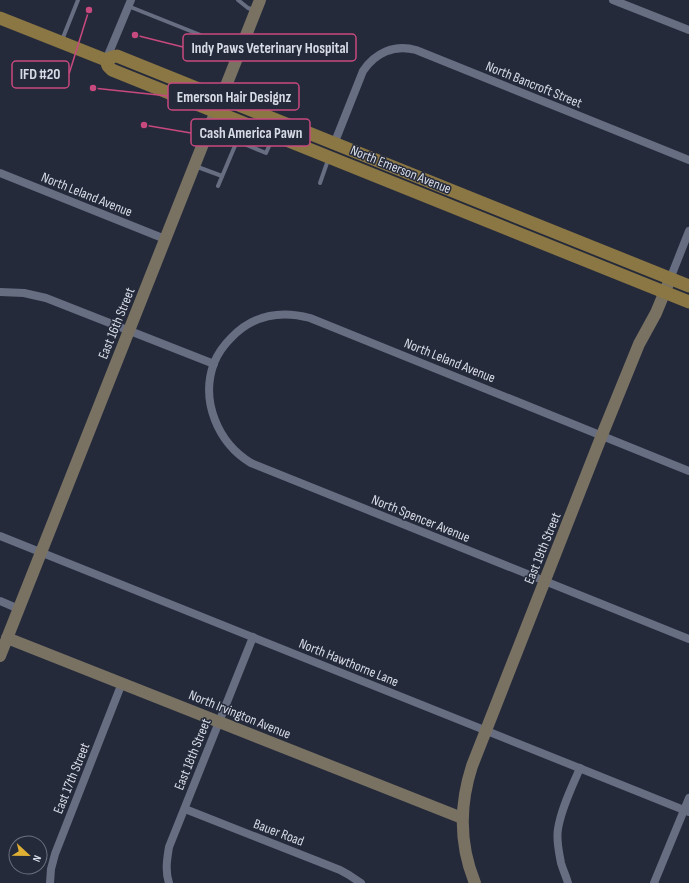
<svg xmlns="http://www.w3.org/2000/svg" width="689" height="883" viewBox="0 0 689 883" font-family="'Sofia Sans Condensed',sans-serif">
<rect width="100%" height="100%" fill="#252a3b"/>
<g fill="none" stroke-linecap="round" stroke-linejoin="round">
<g stroke="#686e82" stroke-width="4">
<path d="M 238,0 L 248,8 L 254,10"/>
<path d="M 128,6 L 238,50"/>
<path d="M 62,40 L 78,0"/>
<path d="M 195,166 L 222,176"/>
<path d="M 320,183 L 328,160"/>
<path d="M 218,186 L 237,141 L 266,153 L 273,137"/>
</g>
<g stroke="#686e82" stroke-width="8">
<path d="M 613,0 L 689,30"/>
<path d="M 106,60 L 131,0"/>
<path d="M 334,144 L 363,71 C 375,53 394,44 416,50 L 689,160"/>
<path d="M 0,173 L 165,239"/>
<path d="M 670,279 L 689,231"/>
<path d="M 0,292 L 24,293 L 46,298 L 214,364"/>
<path d="M 689,471 L 310,318 C 280,310 253,315 231,338 C 224,345 218,353 214,363 C 200,401 218,443 251,463 L 689,639"/>
<path d="M 0,536 L 689,812"/>
<path d="M 0,601 L 19,609"/>
<path d="M 185,809 L 340,870 L 349,875 L 361,883"/>
<path d="M 50,883 L 51,869 L 55,854 L 122,683"/>
<path d="M 169,883 C 165,871 167,859 169,847 L 253,637"/>
<path d="M 568,883 C 566,876 563,870 561,863 C 559,852 556,840 558,829 C 561,809 572,787 580,768"/>
<path d="M 654,883 L 689,798"/>
</g>
<g stroke="#797263" stroke-width="12">
<path d="M 7,638 L 462,818"/>
<path d="M 0,656 L 260,0"/>
<path d="M 475,883 C 459,844 459,806 472,766 L 602,435 L 639,344 L 656,313 L 670,279"/>
</g>
<g stroke="#8b7744" stroke-width="13">
<path d="M 0,18 L 106,60"/>
<path d="M 106,60 L 108,66 L 112,70 L 689,302"/>
<path d="M 106,60 L 112,57 L 117,56 L 689,286"/>
</g>
</g>
<g text-anchor="middle" stroke-width="3" stroke-linejoin="round" paint-order="stroke">
<g font-size="14" fill="#d7dbe6" stroke="#252a3b">
<text transform="translate(534 84) rotate(22)" y="5">North Bancroft Street</text>
<text transform="translate(401 169) rotate(22)" y="5">North Emerson Avenue</text>
<text transform="translate(87 194) rotate(22)" y="5">North Leland Avenue</text>
<text transform="translate(116 323) rotate(-68)" y="5">East 16th Street</text>
<text transform="translate(450 360) rotate(22)" y="5">North Leland Avenue</text>
<text transform="translate(421 518) rotate(22)" y="5">North Spencer Avenue</text>
<text transform="translate(542 548) rotate(-68)" y="5">East 19th Street</text>
<text transform="translate(349 662) rotate(22)" y="5">North Hawthorne Lane</text>
<text transform="translate(240 714) rotate(22)" y="5">North Irvington Avenue</text>
<text transform="translate(192 754) rotate(-68)" y="5">East 18th Street</text>
<text transform="translate(71 778) rotate(-68)" y="5">East 17th Street</text>
<text transform="translate(279 832) rotate(21)" y="5">Bauer Road</text>
</g>
</g>
<path fill="none" stroke="#c7497e" stroke-width="1.5" d="M135 35L183 47M89 10L69 74M93 88L168 96M144 125L191 133"/>
<g fill="#c7497e" stroke="#252a3b" stroke-width="1.5">
<circle cx="135" cy="35" r="4"/>
<circle cx="89" cy="10" r="4"/>
<circle cx="93" cy="88" r="4"/>
<circle cx="144" cy="125" r="4"/>
</g>
<g fill="#252a3b" stroke="#c7497e" stroke-width="1.5">
<rect x="183" y="34" width="173" height="27" rx="4"/>
<rect x="12" y="61" width="57" height="27" rx="4"/>
<rect x="168" y="83" width="131" height="27" rx="4"/>
<rect x="191" y="119" width="119" height="27" rx="4"/>
</g>
<g font-size="15" text-anchor="middle" font-weight="bold" fill="#d7dbe6">
<text x="270" y="53">Indy Paws Veterinary Hospital</text>
<text x="40" y="79">IFD #20</text>
<text x="234" y="102">Emerson Hair Designz</text>
<text x="251" y="138">Cash America Pawn</text>
</g>
<g transform="translate(28 855) rotate(112)"><circle r="19" fill="#252a3b" stroke="#6c717f"/>
<path d="M0-3L7 15L0 10L-7 15Z" fill="#e0b034"/>
<text y="-6" font-size="11" font-weight="bold" text-anchor="middle" fill="#d7dbe6">N</text>
</g>
</svg>
